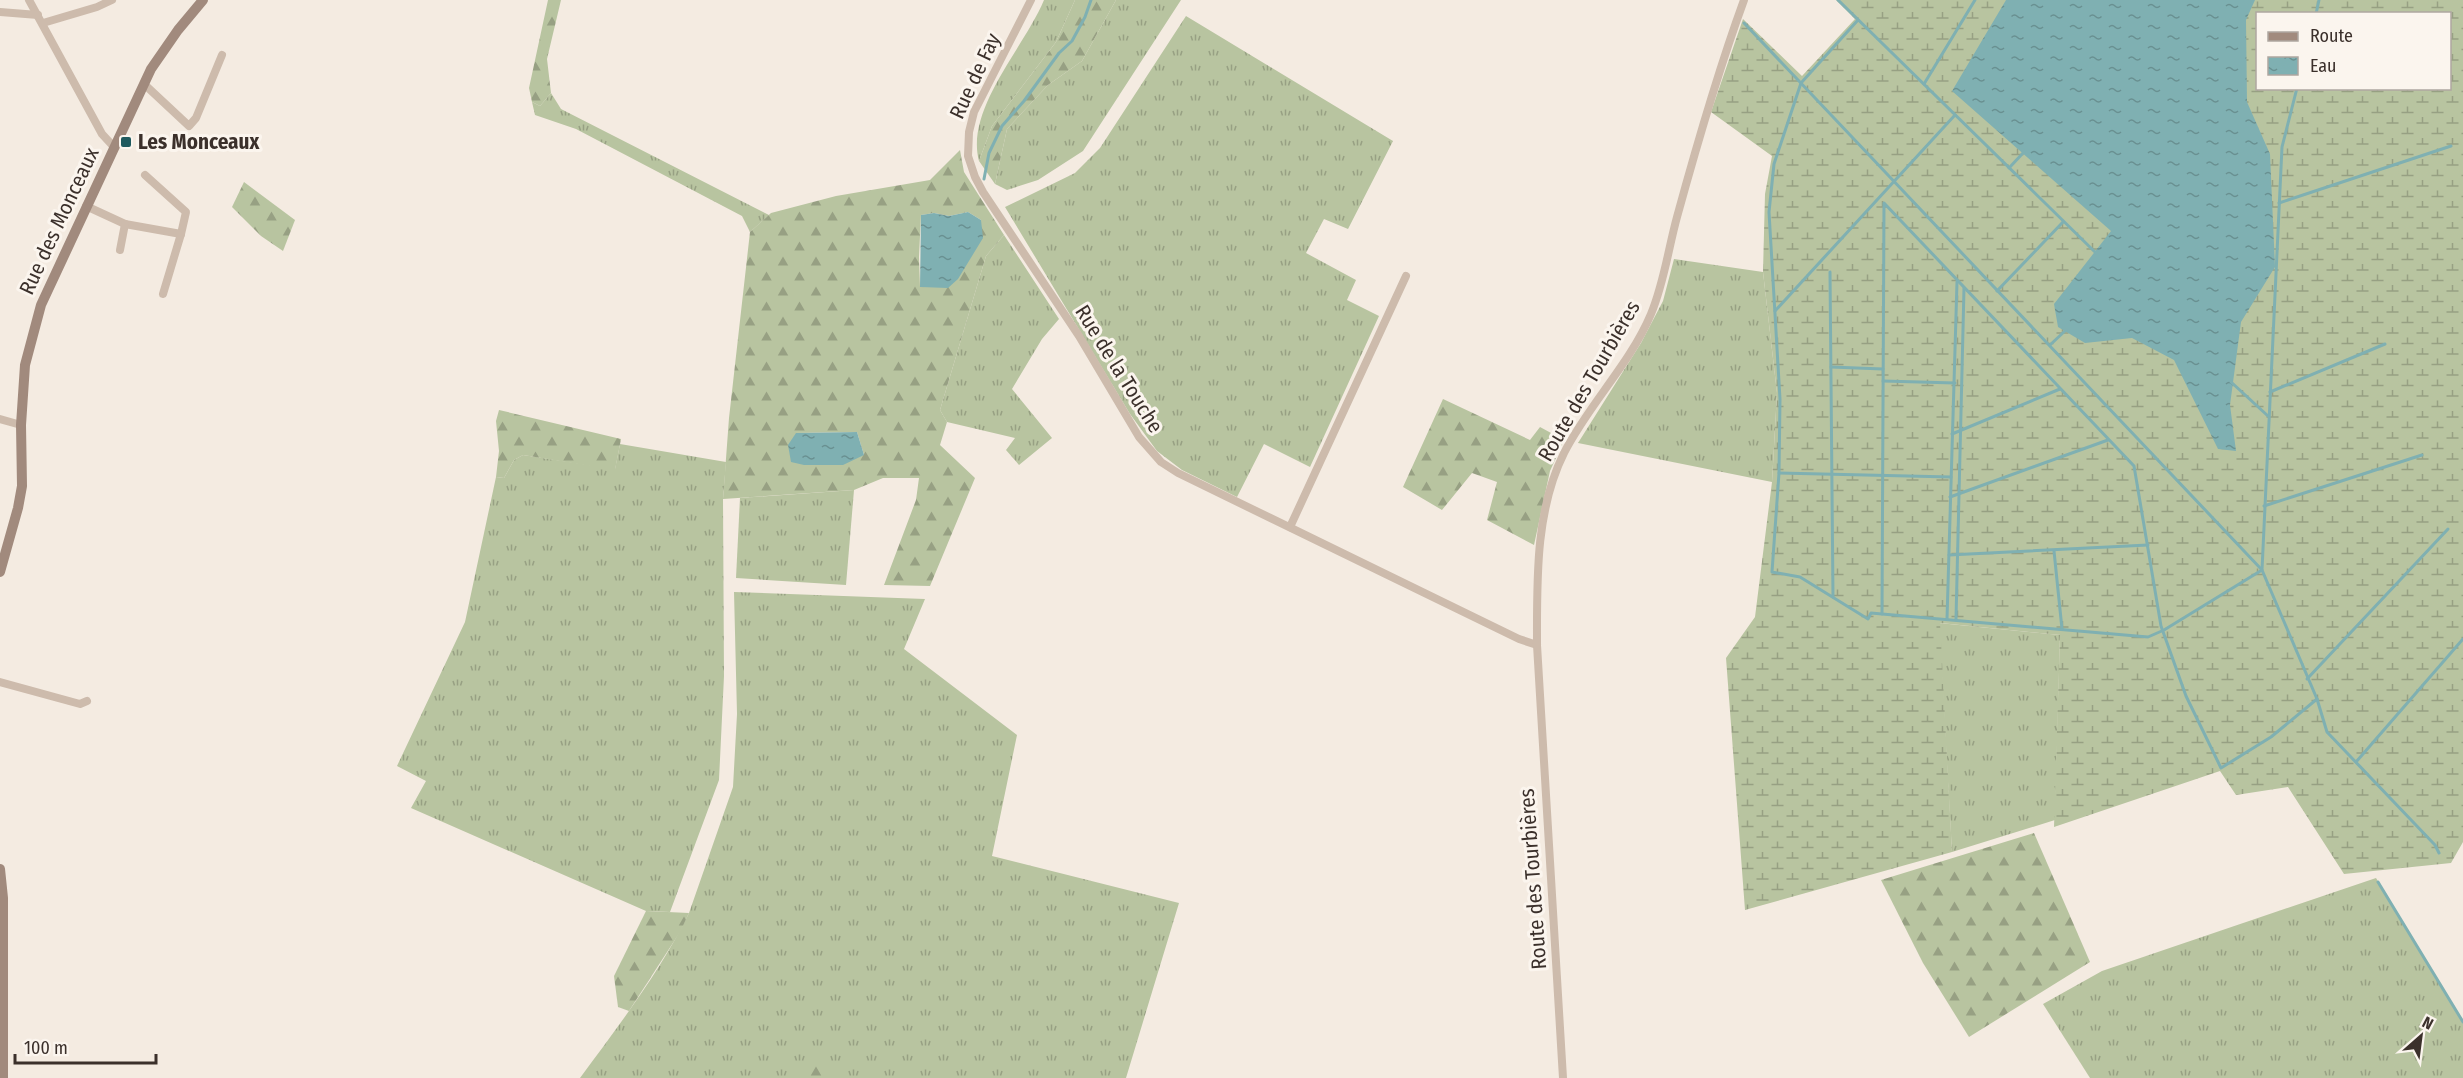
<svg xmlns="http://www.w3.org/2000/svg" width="2463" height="1078" viewBox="0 0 2463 1078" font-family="'Fira Sans Condensed',sans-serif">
<defs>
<pattern id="grass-tufts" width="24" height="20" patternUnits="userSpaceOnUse" patternTransform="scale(1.5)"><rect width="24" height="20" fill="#b8c4a0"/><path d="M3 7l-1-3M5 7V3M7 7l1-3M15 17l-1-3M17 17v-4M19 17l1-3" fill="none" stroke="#97a083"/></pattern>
<pattern id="forest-firs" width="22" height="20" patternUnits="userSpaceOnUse" patternTransform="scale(1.5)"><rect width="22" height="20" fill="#b8c4a0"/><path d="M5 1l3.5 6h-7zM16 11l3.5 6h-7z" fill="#97a083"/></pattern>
<pattern id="wetland-marsh" width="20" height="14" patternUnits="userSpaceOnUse" patternTransform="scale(1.5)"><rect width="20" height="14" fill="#b8c4a0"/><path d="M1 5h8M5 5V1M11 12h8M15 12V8" fill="none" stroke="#97a083"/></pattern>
<pattern id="water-ripples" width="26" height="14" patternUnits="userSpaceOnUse" patternTransform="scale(1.5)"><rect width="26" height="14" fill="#7fb0b2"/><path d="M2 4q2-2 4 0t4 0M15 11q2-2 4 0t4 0" fill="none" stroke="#699091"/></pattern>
</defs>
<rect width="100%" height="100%" fill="#f4ebe1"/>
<g fill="url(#grass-tufts)">
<path d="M 1044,0 L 1075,0 L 1056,42 L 992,126 L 979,161 C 965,109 1024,48 1044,0 Z"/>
<path d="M 1116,0 L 1181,0 L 1083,151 L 1038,180 L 1007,190 L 995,184 L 1007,129 L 1048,85 L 1082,61 Z"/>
<path d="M 1186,16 L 1393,141 L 1348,229 L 1324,219 L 1306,253 L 1356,280 L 1347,300 L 1379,316 L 1310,467 L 1264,444 L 1237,497 L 1182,470 L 1157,451 L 1130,414 L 1005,207 L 1075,173 L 1100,148 Z"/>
<path d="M 551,93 L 561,109 L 769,215 L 750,232 L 742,216 L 576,129 L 535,115 L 532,102 L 540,106 Z"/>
<path d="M 1004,235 L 1059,319 L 1042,339 L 1012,389 L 1052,438 L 1019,465 L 1006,450 L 1015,438 L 947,422 L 940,410 L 986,256 Z"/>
<path d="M 1674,259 L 1763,272 L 1777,393 L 1772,482 L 1578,443 L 1641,343 L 1663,301 Z"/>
<path d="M 620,444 L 726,462 L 723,499 L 724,676 L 719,780 L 670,912 L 646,911 L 411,808 L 426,781 L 397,766 L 465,622 L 496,477 L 504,478 L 514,460 L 523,455 L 615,469 Z"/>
<path d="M 854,490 L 846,585 L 736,578 L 740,498 Z"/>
<path d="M 734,592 L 925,599 L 904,649 L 1017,735 L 992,856 L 1179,903 L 1126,1078 L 580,1078 C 619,1025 660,972 689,913 L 733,787 L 737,714 Z"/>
<path d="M 1939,623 L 2060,635 L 2055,820 L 1952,852 Z"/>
<path d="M 2376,878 L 2463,1022 L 2463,1078 L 2090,1078 L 2043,1004 L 2102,971 Z"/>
</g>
<g fill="url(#forest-firs)" fill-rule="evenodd">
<path d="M 548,0 L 561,0 L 547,59 L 551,93 L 540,106 L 532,102 L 529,88 Z"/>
<path d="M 1075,0 L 1116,0 L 1082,61 L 1048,85 L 1007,129 L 995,184 L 979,161 L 992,126 L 1056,42 Z"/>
<path d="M 960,150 L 964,172 L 1004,235 L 986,256 L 940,410 L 947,422 L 940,445 L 975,478 L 930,586 L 884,585 L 916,500 L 919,478 L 883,478 L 854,490 L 723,499 L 729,418 L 750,232 L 771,213 L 836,196 L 930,180 ZM 968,212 L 981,220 L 920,287 L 919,257 L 921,215 L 934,213 L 949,216 ZM 857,432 L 864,455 L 796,433 Z"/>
<path d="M 244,182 L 295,220 L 283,251 L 261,236 L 232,207 Z"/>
<path d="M 1443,399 L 1530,440 L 1540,427 L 1564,440 L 1550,471 L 1534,545 L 1487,520 L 1497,482 L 1472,473 L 1442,510 L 1403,487 Z"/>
<path d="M 499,410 L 621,439 L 615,470 L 523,455 L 514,460 L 504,478 L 496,477 L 499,451 L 496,421 Z"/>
<path d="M 2034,833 L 2090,962 L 1969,1037 L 1923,963 L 1881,880 Z"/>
<path d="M 646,911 L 689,913 L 680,932 L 629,1011 L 618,1007 L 614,976 Z"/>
<path d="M 816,1058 L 845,1070 L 842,1078 L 796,1078 L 799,1072 Z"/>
</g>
<path fill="url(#wetland-marsh)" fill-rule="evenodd" d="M 1836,0 L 2463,0 L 2463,842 L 2451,863 L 2344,874 L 2288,787 L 2236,795 L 2220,771 L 2054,827 L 2060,635 L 1940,623 L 1952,852 L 1745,910 L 1726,658 L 1755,617 L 1772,482 L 1777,393 L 1763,272 L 1765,194 L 1772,156 L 1711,112 L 1743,19 L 1802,76 L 1855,19 ZM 2258,14 L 2450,14 L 2450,88 L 2258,88 Z"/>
<g fill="url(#water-ripples)">
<path d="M 2006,0 L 2255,0 L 2246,20 L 2247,102 L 2270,154 L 2275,267 L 2241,322 L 2230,405 L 2236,451 L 2218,449 L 2174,360 L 2132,338 L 2085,343 L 2058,327 L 2054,304 L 2111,231 L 1952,91 Z"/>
<path d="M 968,212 L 981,220 L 983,238 L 958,279 L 948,288 L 920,287 L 921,215 L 934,213 L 949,216 Z"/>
<path d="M 857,432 L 864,455 L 843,465 L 804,465 L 791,462 L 788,445 L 796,433 Z"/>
</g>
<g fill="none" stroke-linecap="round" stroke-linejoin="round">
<g stroke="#7fb0b2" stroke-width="3">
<path d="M 1838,0 L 2096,253"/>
<path d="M 2316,14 L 2319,0"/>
<path d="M 1858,20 L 1801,83 L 1774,164 L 1769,212 L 1780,399 L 1779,473 L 1772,572 L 1800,577 L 1868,619 L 1871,613 L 1882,614 L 2148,637 L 2164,630 L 2262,570 L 2282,147 L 2297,88"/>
<path d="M 1744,23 L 2262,570 L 2317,699 L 2327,732 L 2435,845 L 2439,853"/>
<path d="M 1924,84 L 1975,0"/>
<path d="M 2009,168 L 2024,152"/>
<path d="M 984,179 L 989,153 L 1002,126 L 1024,101 L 1059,53 L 1072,41 L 1085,17 L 1091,0"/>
<path d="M 2279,203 L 2451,146"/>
<path d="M 1830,272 L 1833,597"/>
<path d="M 1997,291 L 2063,222"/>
<path d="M 1775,311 L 1955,115"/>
<path d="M 2050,345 L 2066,330"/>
<path d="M 1831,367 L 1883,369"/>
<path d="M 1883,381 L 1955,383"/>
<path d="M 2231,382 L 2268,416"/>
<path d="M 2270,392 L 2385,344"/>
<path d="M 1952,434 L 2060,389"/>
<path d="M 1779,473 L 1951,477"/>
<path d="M 1950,497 L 2108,440"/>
<path d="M 2264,506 L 2422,455"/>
<path d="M 2054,551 L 2062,629"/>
<path d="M 1949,555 L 2148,545"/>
<path d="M 1882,614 L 1884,203 L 2134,466 L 2161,626 L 2186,696 L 2221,768 L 2271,737 L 2317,699"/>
<path d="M 1947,619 L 1957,282"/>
<path d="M 1956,619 L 1964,288"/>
<path d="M 2307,679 L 2448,529"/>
<path d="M 2356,762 L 2463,639"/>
<path d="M 2378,882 L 2463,1022"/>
</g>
<g stroke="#cdbbac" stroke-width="8">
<path d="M 29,0 L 102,134 L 114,147"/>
<path d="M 1031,0 L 974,112 L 969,132 L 968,156 L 975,177 L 983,192 L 1079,336 L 1139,437 L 1161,462 L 1178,473 L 1519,639 L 1537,645"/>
<path d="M 0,12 L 38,15"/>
<path d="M 43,23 L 97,7 L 112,0"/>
<path d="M 144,84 L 189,126 L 196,118 L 222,55"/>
<path d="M 145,175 L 186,212 L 181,234"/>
<path d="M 86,206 L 125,224 L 181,234 L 163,294"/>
<path d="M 120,250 L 125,224"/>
<path d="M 0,419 L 21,425"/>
<path d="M 1290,527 L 1406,276"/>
<path d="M 0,682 L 80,704 L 87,701"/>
<path d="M 1563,1078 L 1537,645 C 1537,581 1535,511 1564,453 C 1589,404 1630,364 1651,314 C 1664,283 1668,250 1677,217 C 1697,144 1718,71 1744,0"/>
</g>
<g stroke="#a18a7d" stroke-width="10">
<path d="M 0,572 L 18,508 L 22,486 L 21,425 L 25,365 L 41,305 L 151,69 L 178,30 L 203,0"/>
<path d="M 0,869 L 3,898 L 3,1078"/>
</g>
</g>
<rect fill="#1f5a5e" stroke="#fbf5ee" stroke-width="2" x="120" y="136" width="12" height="12" rx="3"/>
<g text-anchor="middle" stroke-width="6" stroke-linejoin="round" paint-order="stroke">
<g font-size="21" fill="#3b302b" stroke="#fbf5ee">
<text transform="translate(975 76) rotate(-65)" y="7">Rue de Fay</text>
<text transform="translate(59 221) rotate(-65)" y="7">Rue des Monceaux</text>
<text transform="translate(1119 369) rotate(58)" y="7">Rue de la Touche</text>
<text transform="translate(1589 381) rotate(-60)" y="7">Route des Tourbières</text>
<text transform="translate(1533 879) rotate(-94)" y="7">Route des Tourbières</text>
</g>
<g font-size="21" font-weight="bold" fill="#3b302b" stroke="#fbf5ee" text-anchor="start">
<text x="138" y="149">Les Monceaux</text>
</g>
</g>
<rect x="2256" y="12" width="195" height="78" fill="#fbf5ee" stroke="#aea6a0" stroke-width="1.5"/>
<rect x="2268" y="32" width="30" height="9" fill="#a18a7d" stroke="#aea6a0" stroke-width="1.5"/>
<text x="2310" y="42" font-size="18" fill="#3b302b">Route</text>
<rect x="2268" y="57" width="30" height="18" fill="url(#water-ripples)" stroke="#aea6a0" stroke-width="1.5"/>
<text x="2310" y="72" font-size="18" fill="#3b302b">Eau</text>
<g transform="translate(2421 1036) rotate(28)" stroke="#fbf5ee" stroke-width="4.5" paint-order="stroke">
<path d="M0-4.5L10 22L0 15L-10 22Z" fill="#3b302b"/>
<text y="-9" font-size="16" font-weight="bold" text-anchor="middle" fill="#3b302b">N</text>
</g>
<path d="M15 1054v9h141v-9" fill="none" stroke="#3b302b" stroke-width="3"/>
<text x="24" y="1054" font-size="18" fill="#3b302b" stroke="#fbf5ee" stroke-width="4.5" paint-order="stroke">100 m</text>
</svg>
